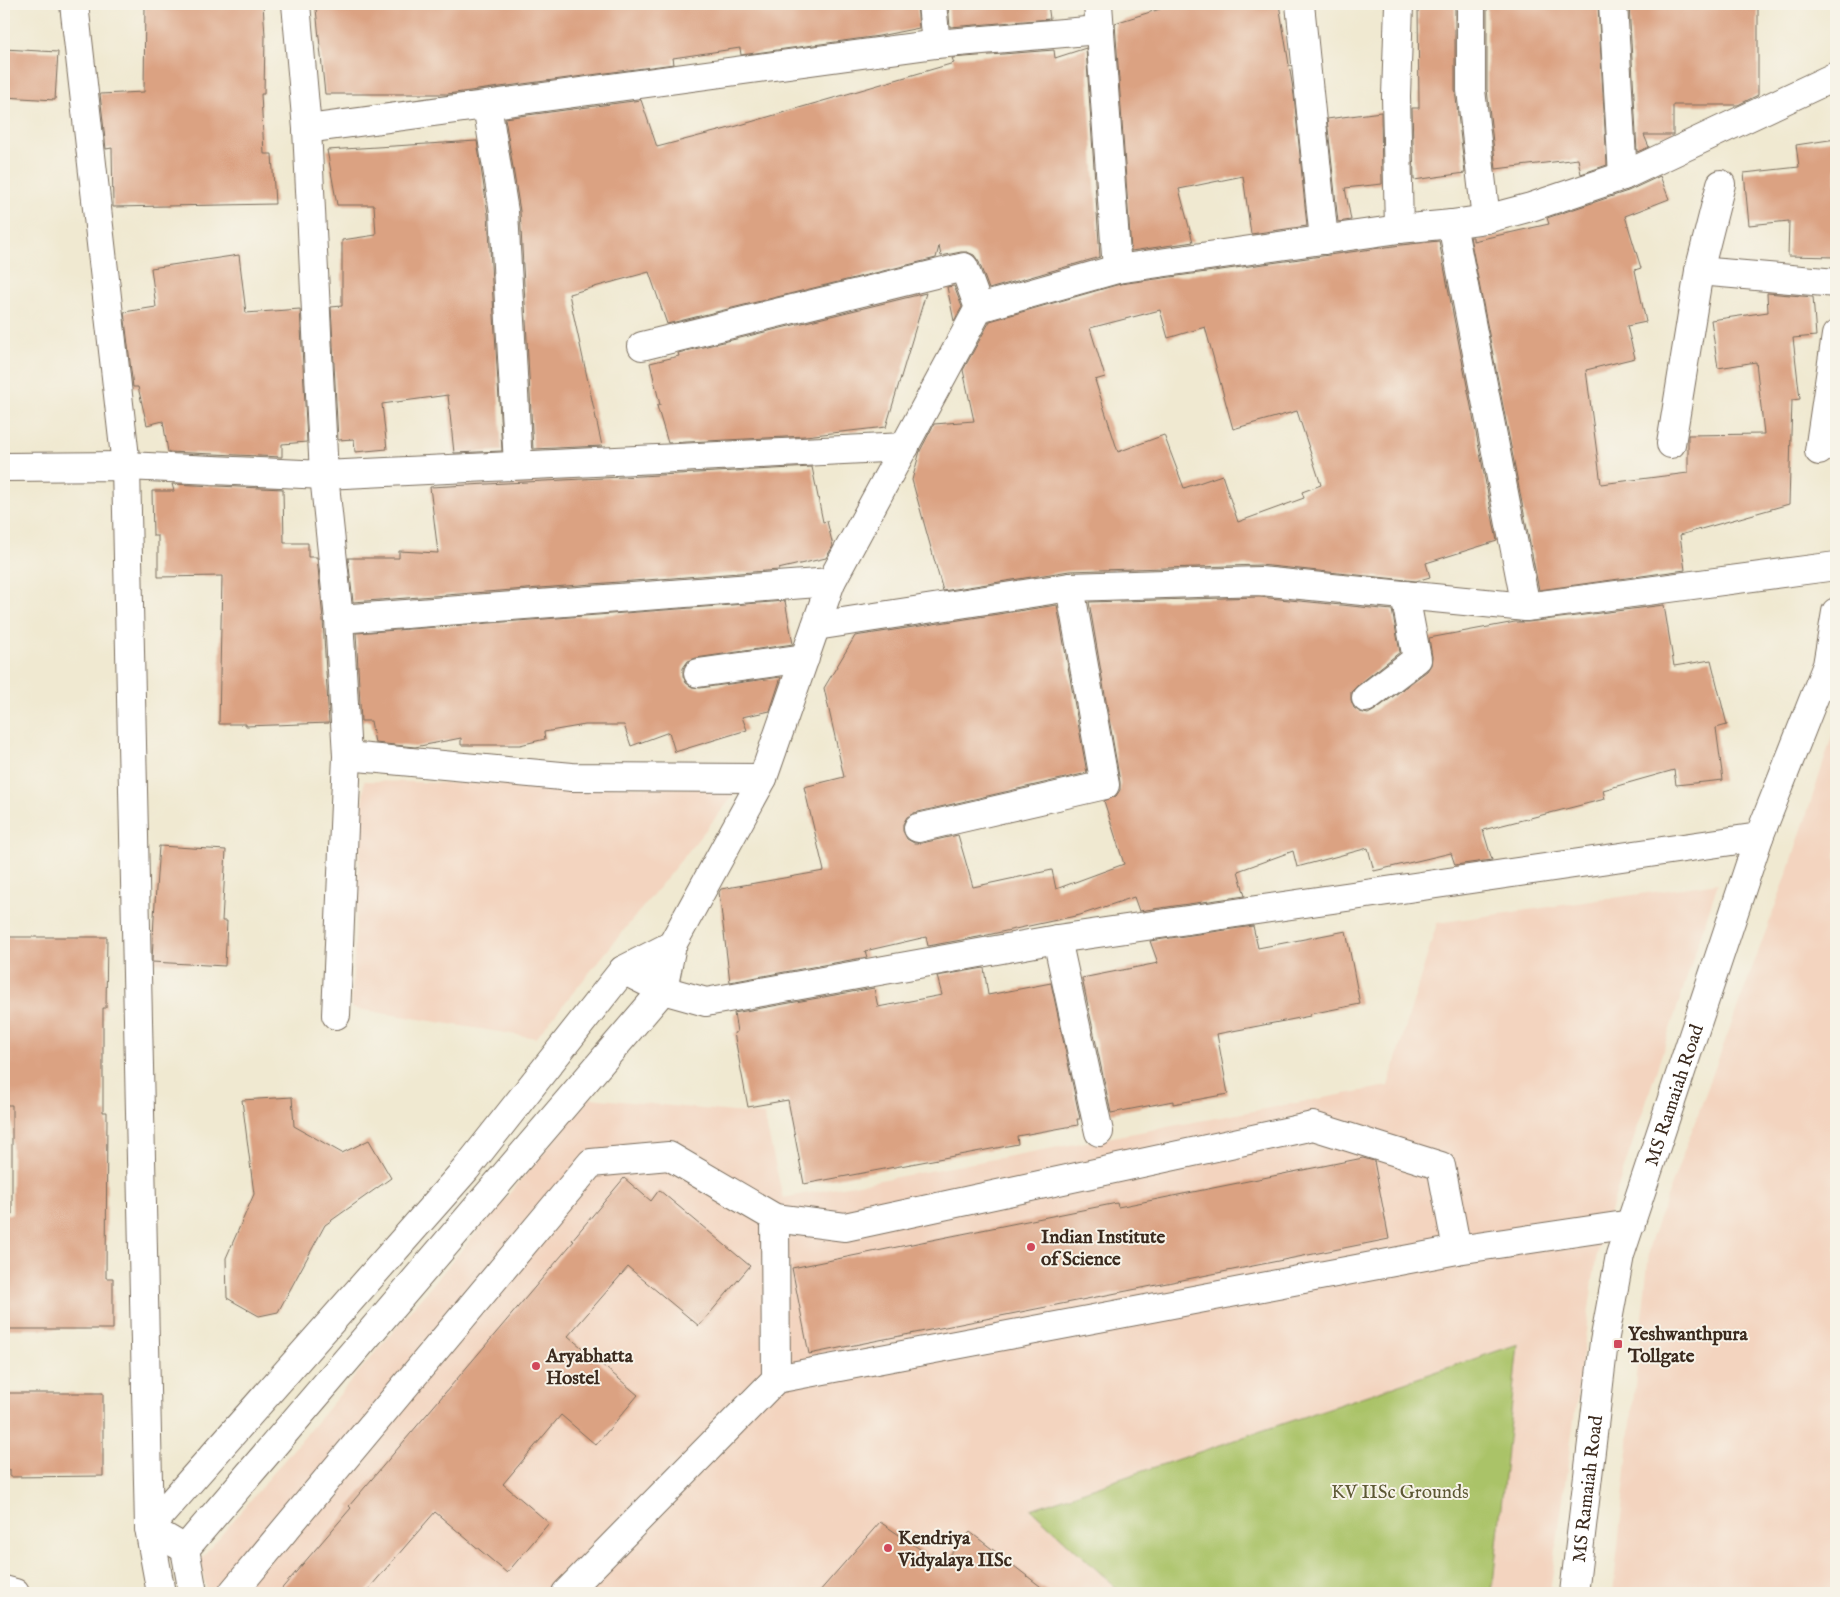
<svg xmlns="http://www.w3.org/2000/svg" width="1840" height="1597" viewBox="0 0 1840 1597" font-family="'IM FELL English',serif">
<rect width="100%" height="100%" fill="#f7f3e8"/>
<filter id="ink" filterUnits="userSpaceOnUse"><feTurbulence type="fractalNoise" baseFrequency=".02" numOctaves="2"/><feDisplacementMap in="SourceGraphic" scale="10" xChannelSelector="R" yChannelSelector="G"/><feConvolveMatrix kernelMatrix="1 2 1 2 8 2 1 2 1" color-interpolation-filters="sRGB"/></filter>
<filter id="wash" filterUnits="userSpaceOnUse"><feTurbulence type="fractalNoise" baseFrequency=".0096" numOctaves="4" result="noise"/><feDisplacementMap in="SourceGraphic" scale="20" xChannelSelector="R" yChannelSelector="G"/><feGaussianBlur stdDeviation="1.12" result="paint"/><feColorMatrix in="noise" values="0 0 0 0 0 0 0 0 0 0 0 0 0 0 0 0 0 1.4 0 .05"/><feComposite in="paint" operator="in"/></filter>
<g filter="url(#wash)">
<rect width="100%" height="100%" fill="#f0e9d1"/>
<g fill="#f3d4bf">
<path d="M 1836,724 L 1836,1593 L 1613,1593 L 1650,1243 L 1789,869 Z"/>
<path d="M 364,781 L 739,789 L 536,1038 L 351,1008 Z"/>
<path d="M 1718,883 L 1602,1236 L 1596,1259 L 1550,1593 L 207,1593 L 200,1560 L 590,1098 L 764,1115 L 783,1198 L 1388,1086 L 1437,923 Z"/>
</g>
<path fill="#aac368" stroke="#727643" d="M 1518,1344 L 1492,1593 L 1122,1593 L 1031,1509 Z"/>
<g id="blocks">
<g fill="#dba282" fill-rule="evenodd">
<path d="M 145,4 L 263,4 L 265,36 L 264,94 L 261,94 L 264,154 L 272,154 L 275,204 L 113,207 L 112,148 L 106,149 L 100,94 L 144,92 Z"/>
<path d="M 373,4 L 917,4 L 919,28 L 879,36 L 741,55 L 740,48 L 673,58 L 674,64 L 447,94 L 325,94 L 316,9 Z"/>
<path d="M 948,4 L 1048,4 L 1050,19 L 950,27 Z"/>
<path d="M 1176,4 L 1279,4 L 1294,95 L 1307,226 L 1251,234 L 1243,176 L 1179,189 L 1193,242 L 1131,251 L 1115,23 Z"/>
<path d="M 1418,4 L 1455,4 L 1455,90 L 1465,173 L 1414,180 L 1412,108 L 1419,108 Z"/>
<path d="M 1487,4 L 1598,4 L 1607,165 L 1581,174 L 1578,159 L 1496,169 L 1487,89 Z"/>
<path d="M 1629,4 L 1758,4 L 1758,95 L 1738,105 L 1673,105 L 1673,135 L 1644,135 L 1649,147 L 1637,152 Z"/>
<path d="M 1086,48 L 1100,257 L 989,289 L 979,262 L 974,255 L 967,252 L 961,252 L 941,256 L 939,246 L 936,258 L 667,324 L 649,272 L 569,294 L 602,446 L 533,449 L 520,211 L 505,118 L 641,100 L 657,147 L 730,128 L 954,63 L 952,58 L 1054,50 L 1055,58 Z"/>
<path d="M 4,49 L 58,52 L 55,100 L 4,97 Z"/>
<path d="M 1381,112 L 1382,184 L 1345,188 L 1351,220 L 1338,222 L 1327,119 Z"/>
<path d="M 1836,139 L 1836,257 L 1788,256 L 1789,221 L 1749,225 L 1744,173 L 1799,167 L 1796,145 Z"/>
<path d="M 477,141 L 488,214 L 502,451 L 454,453 L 448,395 L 382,404 L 387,449 L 355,452 L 354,439 L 338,440 L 331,307 L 342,306 L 342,240 L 376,235 L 374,205 L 337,205 L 327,150 Z"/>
<path d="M 1660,176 L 1669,199 L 1625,216 L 1641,268 L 1635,270 L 1646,322 L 1627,326 L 1635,358 L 1586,370 L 1601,484 L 1688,473 L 1688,435 L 1764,434 L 1756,362 L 1718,368 L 1711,320 L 1768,312 L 1767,293 L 1813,297 L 1816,336 L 1793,338 L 1800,399 L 1792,400 L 1789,504 L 1680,535 L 1685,570 L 1539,590 L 1470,237 L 1473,237 L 1473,241 L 1549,224 L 1547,218 L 1628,191 Z"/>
<path d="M 1439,241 L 1497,541 L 1426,563 L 1430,577 L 1416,581 L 1260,565 L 1069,571 L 943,591 L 912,480 L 920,451 L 934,424 L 974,421 L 963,370 L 990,321 L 1120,284 L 1401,245 ZM 1160,310 L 1168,338 L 1205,327 L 1233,429 L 1297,411 L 1321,485 L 1302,492 L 1304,498 L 1238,522 L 1222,475 L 1184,488 L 1164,435 L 1118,452 L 1095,380 L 1105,377 L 1090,328 Z"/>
<path d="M 239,255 L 246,313 L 300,309 L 307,442 L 282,444 L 282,457 L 168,452 L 163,421 L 147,425 L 138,387 L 133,387 L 124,312 L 156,307 L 151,268 Z"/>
<path d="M 954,286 L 962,307 L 954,321 L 947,287 Z"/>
<path d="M 926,293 L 886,427 L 805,436 L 668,443 L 657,406 L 660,405 L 650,363 L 679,356 L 678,353 Z"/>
<path d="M 812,467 L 823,522 L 827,521 L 833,546 L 826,558 L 778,569 L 779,570 L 353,602 L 348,558 L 399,558 L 399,551 L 438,553 L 430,487 Z"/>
<path d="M 172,484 L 283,489 L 284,543 L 308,543 L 308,557 L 317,557 L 323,620 L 329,723 L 246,726 L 246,724 L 219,724 L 222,576 L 158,577 L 158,536 L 153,536 L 152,491 L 174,491 Z"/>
<path d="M 1259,597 L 1392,610 L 1400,652 L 1357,686 L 1351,692 L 1351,700 L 1354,708 L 1360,712 L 1368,714 L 1375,710 L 1427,671 L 1431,665 L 1432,657 L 1429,638 L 1515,622 L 1528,622 L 1664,605 L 1674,666 L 1711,660 L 1727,725 L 1716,728 L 1723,780 L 1676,785 L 1674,770 L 1603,790 L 1605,799 L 1483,830 L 1492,860 L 1455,865 L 1451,853 L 1374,871 L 1368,848 L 1297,867 L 1293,851 L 1238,871 L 1245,896 L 1139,911 L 1134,897 L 1080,915 L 978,937 L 928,946 L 926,937 L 865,951 L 867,957 L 730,982 L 719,892 L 721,889 L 824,871 L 804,787 L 844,777 L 824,688 L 855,636 L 1057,605 L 1087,773 L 914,813 L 907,817 L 903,824 L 903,831 L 907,839 L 914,843 L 922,843 L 958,835 L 973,887 L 1052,870 L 1056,889 L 1124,864 L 1104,801 L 1116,796 L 1120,790 L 1120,782 L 1089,602 Z"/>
<path d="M 785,601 L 793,644 L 696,658 L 688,661 L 683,668 L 683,676 L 686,683 L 692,687 L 700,688 L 781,677 L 770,711 L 742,717 L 747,730 L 675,752 L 669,732 L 631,746 L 624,725 L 585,725 L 544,732 L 545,739 L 520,745 L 461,745 L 461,738 L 415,747 L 375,743 L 371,721 L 361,721 L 356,633 Z"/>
<path d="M 159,846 L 226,850 L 222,921 L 227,921 L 225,966 L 152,962 L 154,917 Z"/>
<path d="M 1253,926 L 1258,948 L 1346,931 L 1360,1004 L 1310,1014 L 1310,1016 L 1217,1034 L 1228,1094 L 1173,1104 L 1173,1101 L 1111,1113 L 1082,978 L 1158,963 L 1150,941 Z"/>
<path d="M 4,937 L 107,937 L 106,1008 L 103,1008 L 103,1112 L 107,1112 L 106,1278 L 113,1278 L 113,1329 L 4,1329 L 4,1214 L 12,1214 L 12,1105 L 4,1105 Z"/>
<path d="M 984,968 L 988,995 L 1051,983 L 1080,1119 L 1077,1119 L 1078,1125 L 1017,1136 L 1018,1144 L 804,1184 L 788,1100 L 748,1107 L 734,1033 L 737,1032 L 734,1013 L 874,988 L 878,1007 L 942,995 L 937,976 Z"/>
<path d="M 292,1097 L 294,1126 L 342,1153 L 369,1140 L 391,1178 L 325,1225 L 278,1312 L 259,1316 L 227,1298 L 226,1258 L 254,1194 L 242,1100 Z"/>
<path d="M 1363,1158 L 1374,1161 L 1389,1239 L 809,1354 L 792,1268 L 1117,1203 L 1118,1207 Z"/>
<path d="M 624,1178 L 651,1201 L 659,1190 L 750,1266 L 699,1326 L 628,1267 L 568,1336 L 638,1395 L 596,1445 L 561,1415 L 503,1484 L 549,1523 L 507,1573 L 435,1512 L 365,1593 L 278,1593 L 351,1508 L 349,1506 L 574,1241 L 572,1240 Z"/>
<path d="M 4,1393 L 103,1393 L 103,1476 L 10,1477 L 10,1470 L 4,1470 Z"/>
<path d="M 880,1522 L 942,1564 L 970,1532 L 1049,1593 L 818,1593 Z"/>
</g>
</g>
</g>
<g filter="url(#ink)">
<use href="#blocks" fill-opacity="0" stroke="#7a6d5d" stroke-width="1"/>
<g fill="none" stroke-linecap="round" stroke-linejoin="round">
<g stroke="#7a6d5d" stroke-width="30">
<g id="minor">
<path d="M 74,4 L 126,466 L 149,1528 L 185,1549"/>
<path d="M 296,4 L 307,129 L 324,475 L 339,619 L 347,756 L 336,1015"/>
<path d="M 932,4 L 936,44"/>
<path d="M 1098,4 L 1117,269"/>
<path d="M 1300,4 L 1324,240"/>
<path d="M 1471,4 L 1471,90 L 1486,219"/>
<path d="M 1613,4 L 1623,176"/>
<path d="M 487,105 L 504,212 L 518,465"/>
<path d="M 307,129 L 936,44 L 1099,30"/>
<path d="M 1452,224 L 1526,607 L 1836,566"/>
<path d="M 1399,229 L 1396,96 L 1399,4"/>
<path d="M 1699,271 L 1721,184"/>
<path d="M 642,346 L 964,267 L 979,308"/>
<path d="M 1671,444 L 1699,271 L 1836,283"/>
<path d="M 1819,451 L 1836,335"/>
<path d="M 4,467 L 126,466 L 324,475 L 905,447"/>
<path d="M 339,619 L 831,582"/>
<path d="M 816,626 L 1070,587 L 1260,581 L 1526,607"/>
<path d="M 698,673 L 805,658"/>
<path d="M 1366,698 L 1417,659 L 1405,595"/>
<path d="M 347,756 L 572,777 L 763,778"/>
<path d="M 918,828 L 1105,785 L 1070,587"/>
<path d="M 1057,939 L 1099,1132"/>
<path d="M 623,970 L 663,990 L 706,1002 L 1057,939 L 1759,837"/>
<path d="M 775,1218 L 776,1379"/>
<path d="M 4,1590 L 15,1593"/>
<path d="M 161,1593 L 149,1528 L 466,1169 L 623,970 L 672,945"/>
<path d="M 193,1593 L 185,1549 L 663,990 L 672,945 L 763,778 L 831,582 L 979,308 L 1117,269 L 1399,229 L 1452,224 L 1486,219 L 1531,207 L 1623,176 L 1836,76"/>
<path d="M 235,1593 L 233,1592 L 591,1163 L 669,1156 L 775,1218 L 845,1227 L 1313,1126 L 1441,1166 L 1457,1250"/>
<path d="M 566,1593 L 776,1379 L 1457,1250 L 1631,1224"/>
</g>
</g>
<g stroke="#7a6d5d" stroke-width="30">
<g id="major">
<path id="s1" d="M 1574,1593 L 1604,1342 L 1620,1255 L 1759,837 L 1827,665 L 1836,612"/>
</g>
</g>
<use href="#minor" stroke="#fff" stroke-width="28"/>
<use href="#major" stroke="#fff" stroke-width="28"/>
</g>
</g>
<g fill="#d1495b" stroke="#f7f3e8" stroke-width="2">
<circle cx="1031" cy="1247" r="5"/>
<rect x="1613" y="1339" width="10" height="10" rx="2.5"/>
<circle cx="536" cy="1366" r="5"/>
<circle cx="888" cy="1548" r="5"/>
</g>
<g text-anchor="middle" stroke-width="4" stroke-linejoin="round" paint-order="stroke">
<g font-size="19" fill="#3b2a1e" stroke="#f7f3e8">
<text dy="7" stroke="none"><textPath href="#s1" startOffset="510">MS Ramaiah Road</textPath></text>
<text dy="7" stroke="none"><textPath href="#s1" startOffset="105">MS Ramaiah Road</textPath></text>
</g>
<g font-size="19" font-weight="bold" fill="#3b2a1e" stroke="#f7f3e8" text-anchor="start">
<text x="1041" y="1243">Indian Institute<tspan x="1041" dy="22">of Science</tspan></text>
<text x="1628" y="1340">Yeshwanthpura<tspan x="1628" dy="22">Tollgate</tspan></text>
<text x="546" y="1362">Aryabhatta<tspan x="546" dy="22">Hostel</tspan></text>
<text x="898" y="1544">Kendriya<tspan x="898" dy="22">Vidyalaya IISc</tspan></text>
</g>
<g font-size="19" fill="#5c5834" stroke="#f7f3e8">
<text x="1400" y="1498">KV IISc Grounds</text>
</g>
</g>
<rect width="1840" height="1597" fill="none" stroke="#f7f3e8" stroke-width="20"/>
</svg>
